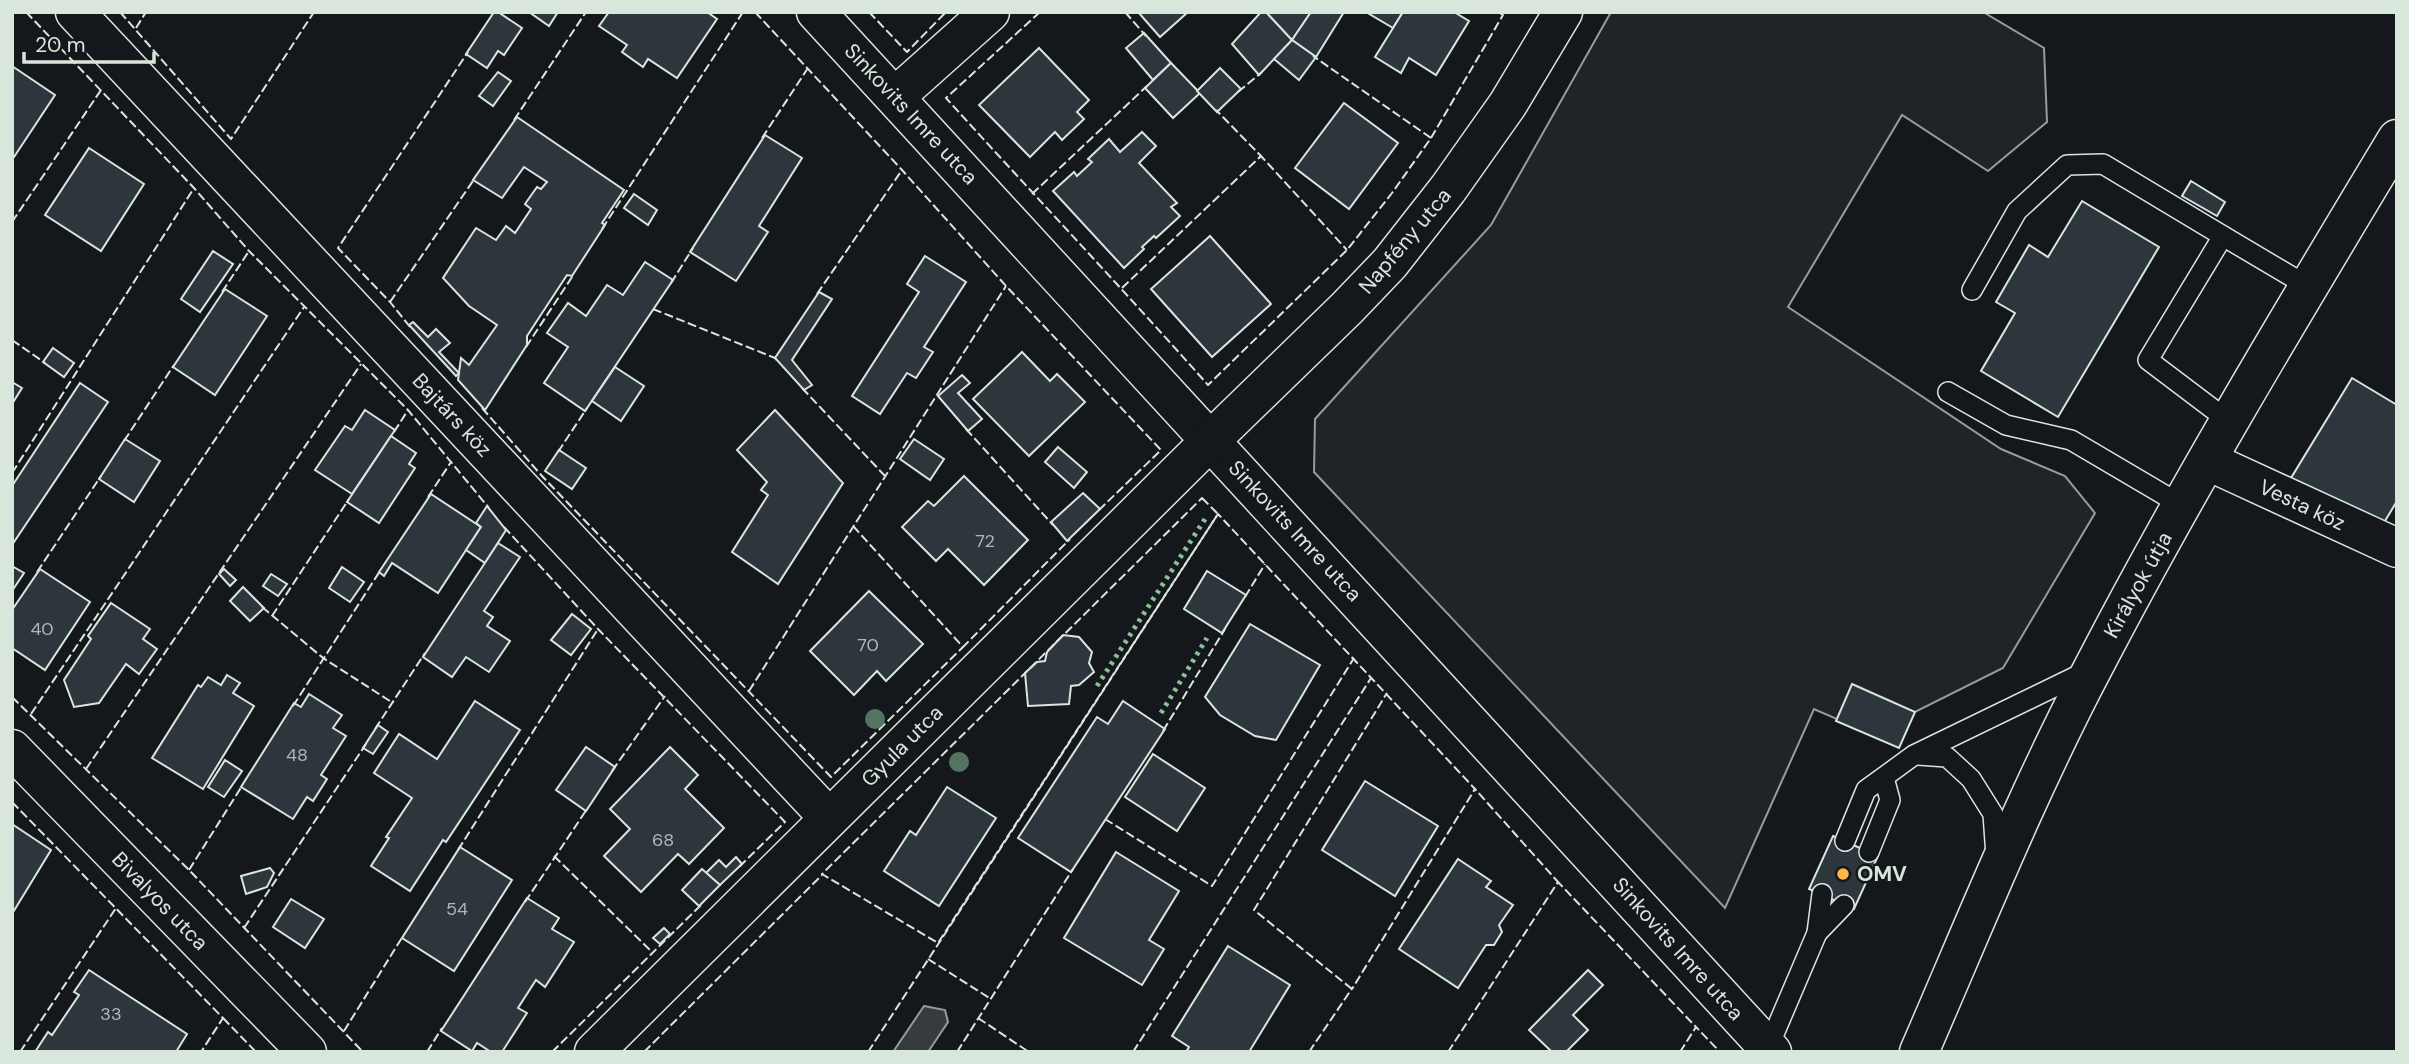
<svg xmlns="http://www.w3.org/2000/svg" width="2409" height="1064" viewBox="0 0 2409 1064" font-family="'DM Sans',sans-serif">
<rect width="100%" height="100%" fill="#14181c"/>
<path fill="#202428" stroke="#939e99" stroke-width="2" d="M 1611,12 L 1983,12 L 2044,48 L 2047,122 L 1988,171 L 1902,115 L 1788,307 L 2001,449 L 2065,476 L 2095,513 L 2003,668 L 1871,734 L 1814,709 L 1725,908 L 1314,472 L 1315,419 L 1491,225 Z"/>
<path fill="#363b3e" stroke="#939e99" stroke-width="2" d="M 924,1006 L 945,1010 L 948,1022 L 928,1052 L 893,1052 Z"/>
<g fill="#2c363c" stroke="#d8e6dc" stroke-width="2">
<path d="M 494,12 L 498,12 L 522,28 L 504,55 L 498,51 L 487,68 L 466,54 Z"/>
<path d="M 529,12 L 558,12 L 549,26 Z"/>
<path d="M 609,12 L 707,12 L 717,19 L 677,78 L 648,59 L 643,67 L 622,52 L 627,45 L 599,26 Z"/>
<path d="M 1138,12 L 1188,12 L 1160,37 Z"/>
<path d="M 1261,12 L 1266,12 L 1292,40 L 1259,75 L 1232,44 Z"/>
<path d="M 1266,12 L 1311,12 L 1292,40 Z"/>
<path d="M 1311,12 L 1344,12 L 1316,57 L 1292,40 Z"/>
<path d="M 1366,12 L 1403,12 L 1393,28 Z"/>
<path d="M 1403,12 L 1454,12 L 1469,21 L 1436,75 L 1409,58 L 1401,73 L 1375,57 Z"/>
<path d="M 1144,33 L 1171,63 L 1153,80 L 1126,48 Z"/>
<path d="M 1292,40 L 1316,57 L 1299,80 L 1274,59 Z"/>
<path d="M 1039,48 L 1089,100 L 1077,112 L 1084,119 L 1062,140 L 1055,132 L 1030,157 L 979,105 Z"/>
<path d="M 1171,63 L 1200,93 L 1173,118 L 1145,88 Z"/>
<path d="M 12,66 L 55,95 L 14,157 L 12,156 Z"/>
<path d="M 1220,68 L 1241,89 L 1217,112 L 1197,91 Z"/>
<path d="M 498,72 L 511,81 L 493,106 L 479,96 Z"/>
<path d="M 1344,103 L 1398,143 L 1349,209 L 1295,168 Z"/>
<path d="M 517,117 L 624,190 L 602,223 L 605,225 L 572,276 L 567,275 L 527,336 L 527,345 L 485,410 L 458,380 L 461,358 L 469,365 L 497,325 L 469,306 L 443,278 L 476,228 L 496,240 L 506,226 L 515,233 L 531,209 L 525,204 L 537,187 L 541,189 L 547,182 L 524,167 L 502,198 L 473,180 Z"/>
<path d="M 1142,132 L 1156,146 L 1139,163 L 1177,203 L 1171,207 L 1180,216 L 1156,238 L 1154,236 L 1142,247 L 1144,249 L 1124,268 L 1053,191 L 1074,172 L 1077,176 L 1092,162 L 1088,159 L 1109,139 L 1120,152 Z"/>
<path d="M 765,135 L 802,158 L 759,226 L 768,232 L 736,281 L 690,252 Z"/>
<path d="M 89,148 L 144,184 L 101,251 L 45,215 Z"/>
<path d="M 2191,181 L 2225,202 L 2217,216 L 2182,196 Z"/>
<path d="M 634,194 L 657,210 L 648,225 L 624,208 Z"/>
<path d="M 2082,201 L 2159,247 L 2058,417 L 1981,371 L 2015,313 L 1996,302 L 2029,245 L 2048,257 Z"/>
<path d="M 1210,236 L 1271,304 L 1212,357 L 1151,289 Z"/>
<path d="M 213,251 L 233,264 L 200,312 L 181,299 Z"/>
<path d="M 925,256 L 966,282 L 924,347 L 933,352 L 916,378 L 907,373 L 880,414 L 852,396 L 919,292 L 907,284 Z"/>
<path d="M 645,262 L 673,280 L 585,411 L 544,383 L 568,347 L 547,333 L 568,303 L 586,316 L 607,285 L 623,295 Z"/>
<path d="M 225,289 L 267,316 L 215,395 L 173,367 Z"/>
<path d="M 819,292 L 832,299 L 792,360 L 812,385 L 804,390 L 775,358 Z"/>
<path d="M 413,322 L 428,337 L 436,329 L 450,343 L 439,352 L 459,373 L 456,376 L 409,325 Z"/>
<path d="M 53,348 L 74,363 L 64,377 L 43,362 Z"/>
<path d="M 1022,352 L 1050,381 L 1057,374 L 1085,402 L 1029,456 L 973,399 Z"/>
<path d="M 615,367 L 644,386 L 621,421 L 592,401 Z"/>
<path d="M 962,375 L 970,383 L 958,393 L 982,419 L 968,431 L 938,396 Z"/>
<path d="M 2352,378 L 2397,405 L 2397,501 L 2379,531 L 2291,478 Z"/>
<path d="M 12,382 L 22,388 L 12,404 Z"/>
<path d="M 80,383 L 108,402 L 12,545 L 12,486 Z"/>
<path d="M 365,410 L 395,430 L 352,494 L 315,470 L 345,426 L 352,430 Z"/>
<path d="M 775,410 L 843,483 L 778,584 L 732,552 L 768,495 L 761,490 L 767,482 L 737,450 Z"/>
<path d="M 391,436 L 416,453 L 409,464 L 415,468 L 379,523 L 347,502 Z"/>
<path d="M 125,439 L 160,461 L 134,502 L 99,479 Z"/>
<path d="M 914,439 L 944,459 L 930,480 L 900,459 Z"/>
<path d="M 1058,447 L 1087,472 L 1074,488 L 1045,462 Z"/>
<path d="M 559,450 L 586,468 L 572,489 L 545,471 Z"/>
<path d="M 964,476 L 1028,540 L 984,585 L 948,549 L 936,561 L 902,527 L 928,501 L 934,506 Z"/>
<path d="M 1083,493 L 1100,509 L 1067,541 L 1051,522 Z"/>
<path d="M 431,494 L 481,527 L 438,593 L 392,563 L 384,576 L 379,572 Z"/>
<path d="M 487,506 L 506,530 L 485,563 L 466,550 L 481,527 L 476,523 Z"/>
<path d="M 498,543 L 520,557 L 484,611 L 493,617 L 487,626 L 510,641 L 489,672 L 466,657 L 452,677 L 423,657 Z"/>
<path d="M 12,566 L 24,573 L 12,591 Z"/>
<path d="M 342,567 L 364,582 L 350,602 L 329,588 Z"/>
<path d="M 40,569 L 90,602 L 45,670 L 12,648 L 12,610 Z"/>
<path d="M 224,569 L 236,580 L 230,586 L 219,574 Z"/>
<path d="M 1207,571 L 1246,595 L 1222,633 L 1184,609 Z"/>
<path d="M 271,574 L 287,584 L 278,596 L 263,586 Z"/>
<path d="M 243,587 L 264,608 L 250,621 L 230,601 Z"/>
<path d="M 869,591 L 923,644 L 886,681 L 877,671 L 854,695 L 810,651 Z"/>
<path d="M 111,603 L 150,629 L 143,639 L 157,649 L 139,674 L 126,664 L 99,703 L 74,707 L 64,680 L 91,639 L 88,636 Z"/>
<path d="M 572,614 L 591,629 L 571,655 L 551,640 Z"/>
<path d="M 1250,624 L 1320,665 L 1276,740 L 1255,736 L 1220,715 L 1205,697 Z"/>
<path d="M 1063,635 L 1079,637 L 1092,652 L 1089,663 L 1094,672 L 1079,685 L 1071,686 L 1069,704 L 1028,706 L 1025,673 L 1037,662 L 1045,661 L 1047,652 Z"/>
<path d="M 227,675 L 240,683 L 233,693 L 254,706 L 203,789 L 152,758 L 198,685 L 201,687 L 208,677 L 221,685 Z"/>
<path d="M 1852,684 L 1915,712 L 1899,748 L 1836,721 Z"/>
<path d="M 309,694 L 342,715 L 333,728 L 346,736 L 321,775 L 327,779 L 313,801 L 307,797 L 293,819 L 241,787 L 294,703 L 301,707 Z"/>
<path d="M 475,701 L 520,730 L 446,842 L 443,840 L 410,891 L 371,866 L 389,838 L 386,837 L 412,798 L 374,773 L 399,734 L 437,759 Z"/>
<path d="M 1123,701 L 1165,729 L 1071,872 L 1018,838 L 1097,717 L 1108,724 Z"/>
<path d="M 378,725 L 388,732 L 373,754 L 363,748 Z"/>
<path d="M 586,747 L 615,767 L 586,811 L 556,790 Z"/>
<path d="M 670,747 L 698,775 L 685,789 L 724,828 L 689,864 L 678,854 L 641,892 L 604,856 L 630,829 L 610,809 Z"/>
<path d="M 1153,754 L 1205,788 L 1177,831 L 1125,797 Z"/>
<path d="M 225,760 L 242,771 L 224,797 L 208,787 Z"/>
<path d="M 1365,781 L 1438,826 L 1395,896 L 1322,850 Z"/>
<path d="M 947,787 L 996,818 L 939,906 L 884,871 L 910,831 L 916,835 Z"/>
<path d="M 12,824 L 51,850 L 12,914 Z"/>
<path d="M 1833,836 L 1878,856 L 1854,909 L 1809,889 Z"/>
<path d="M 460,847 L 512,880 L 454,971 L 402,938 Z"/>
<path d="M 1116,852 L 1179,891 L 1149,940 L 1164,949 L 1142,985 L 1064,938 Z"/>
<path d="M 736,857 L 742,864 L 720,885 L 706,873 L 719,860 L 726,867 Z"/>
<path d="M 1458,859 L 1491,881 L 1486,887 L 1513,905 L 1499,925 L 1502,932 L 1494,945 L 1486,945 L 1458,988 L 1399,949 Z"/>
<path d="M 270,868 L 274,873 L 267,887 L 246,894 L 241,876 Z"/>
<path d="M 702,869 L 720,885 L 699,906 L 682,890 Z"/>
<path d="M 527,898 L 559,918 L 552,929 L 574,942 L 545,987 L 536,980 L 518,1008 L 527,1013 L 502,1052 L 491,1052 L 477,1043 L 472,1051 L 441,1031 Z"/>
<path d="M 291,899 L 324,919 L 305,948 L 273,927 Z"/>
<path d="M 664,928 L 670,934 L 660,944 L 653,938 Z"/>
<path d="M 1228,946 L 1290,985 L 1249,1052 L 1186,1052 L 1189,1047 L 1172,1036 Z"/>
<path d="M 89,970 L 187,1034 L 176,1052 L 35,1052 L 48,1032 L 52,1035 L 79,995 L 74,992 Z"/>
<path d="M 1588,970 L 1603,985 L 1573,1015 L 1588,1030 L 1566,1052 L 1552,1052 L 1529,1030 Z"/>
</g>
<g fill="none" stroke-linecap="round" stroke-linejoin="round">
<g stroke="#d8e6dc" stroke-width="22">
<g id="lane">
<path d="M 2223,236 L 2309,287"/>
<path d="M 1972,290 L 2017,211 L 2067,165 L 2103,164 L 2223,236 L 2148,360 L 2230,422"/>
<path d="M 1948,392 L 2006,425 L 2071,440 L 2183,506"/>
<path d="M 1918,755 L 1947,757 L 1971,779 L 1993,814 L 1996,856"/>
<path d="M 1845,841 L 1866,790 L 1914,755 L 2085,672"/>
<path d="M 1869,852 L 1890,800 L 1884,778"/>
<path d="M 1817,933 L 1844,905"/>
<path d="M 1768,1048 L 1817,933 L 1822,894"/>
</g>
</g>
<g stroke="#d8e6dc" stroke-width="41">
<g id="street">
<path d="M 75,12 L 829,818"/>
<path d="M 816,12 L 1772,1052"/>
<path d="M 896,96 L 990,12"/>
<path d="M 2208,461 L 2397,548"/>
<path d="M 12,749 L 307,1052"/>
<path d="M 594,1052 L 1211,440 L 1347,308 L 1390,263 L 1448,189 L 1508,104 L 1563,12"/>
</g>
</g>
<g stroke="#d8e6dc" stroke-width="41">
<path id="secondary" d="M 1919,1052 C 1975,923 2028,791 2094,666 C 2187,487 2293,312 2397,139"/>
</g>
<use href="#lane" stroke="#14181c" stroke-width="19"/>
<use href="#street" stroke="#14181c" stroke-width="38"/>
<use href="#secondary" stroke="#14181c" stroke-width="38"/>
<g stroke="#8ac095" stroke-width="5" stroke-dasharray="3.5 5" stroke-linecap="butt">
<path d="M 1097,686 L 1205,519"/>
<path d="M 1161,713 L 1207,638"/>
</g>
<g stroke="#d8e6dc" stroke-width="2" stroke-dasharray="9 3.5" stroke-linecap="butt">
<path d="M 26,12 L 194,188 L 249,251 L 408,410 L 489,508"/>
<path d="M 120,12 L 231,139 L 314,12"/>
<path d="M 755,12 L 902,170 L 1006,286 L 1161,450 L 1097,512"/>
<path d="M 869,12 L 907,52 L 946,12"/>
<path d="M 1040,12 L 946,98 C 1033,194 1122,288 1208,385 L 1347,250 L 1392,193 L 1431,138 L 1313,56"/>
<path d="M 1125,12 L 1146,36"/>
<path d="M 136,28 L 146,12"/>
<path d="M 1238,92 L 1262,72"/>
<path d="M 514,120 L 586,12"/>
<path d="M 762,138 L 808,68"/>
<path d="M 1431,138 L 1503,15 L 1498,12"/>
<path d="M 1259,158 L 1261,156 L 1347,250"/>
<path d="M 1032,194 L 1147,86"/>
<path d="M 12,222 L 101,90"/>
<path d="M 602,229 L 743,12"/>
<path d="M 671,283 L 693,248"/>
<path d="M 1122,288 L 1261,156 L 1216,110"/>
<path d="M 222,292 L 249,251"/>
<path d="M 817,294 L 902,170"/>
<path d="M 390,302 L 475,178"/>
<path d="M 653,309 L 775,358 L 778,362"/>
<path d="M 410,327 L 390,302 L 338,248 L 468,52"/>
<path d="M 12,340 L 45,363"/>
<path d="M 526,347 L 574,274"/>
<path d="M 802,388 L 885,476"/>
<path d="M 482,408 L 542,476 L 831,777 L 963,647"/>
<path d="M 966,429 L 1053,525"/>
<path d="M 394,432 L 408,410"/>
<path d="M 124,441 L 174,365"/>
<path d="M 558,452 L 587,408"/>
<path d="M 12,473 L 194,188"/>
<path d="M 428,497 L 451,462"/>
<path d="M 1202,498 L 1218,514 L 938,943 L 822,874 Z"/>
<path d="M 853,526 L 963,647 L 1070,539"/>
<path d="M 504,527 L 598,629 L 785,822 L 738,868"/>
<path d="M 37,572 L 101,476"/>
<path d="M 1245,597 L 1265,564"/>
<path d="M 262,607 L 323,658 L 393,703"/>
<path d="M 272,616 L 349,499"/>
<path d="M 749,691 L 1006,286"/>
<path d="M 12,697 L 189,870 L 363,1052"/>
<path d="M 293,706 L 380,571"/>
<path d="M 31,714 L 304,307"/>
<path d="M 375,729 L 425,653"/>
<path d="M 1163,731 L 1225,629"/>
<path d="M 86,769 L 361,364"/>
<path d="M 612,771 L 665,696"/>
<path d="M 12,802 L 223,1018 L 201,1052"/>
<path d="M 1105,819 L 1212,886 L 1354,658"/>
<path d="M 458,850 L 598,629"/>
<path d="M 554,856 L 652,952"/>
<path d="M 189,870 L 242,786"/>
<path d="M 1557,884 L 1558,882 L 1696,1027"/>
<path d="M 525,902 L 587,809"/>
<path d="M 244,928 L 366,744"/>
<path d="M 928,959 L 991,999"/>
<path d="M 1352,989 L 1254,910 L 1387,693"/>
<path d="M 223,1018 L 256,1052"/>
<path d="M 978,1018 L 1029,1052"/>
<path d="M 344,1031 L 403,936"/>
<path d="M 20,1052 L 116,908"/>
<path d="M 427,1052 L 442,1028"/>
<path d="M 552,1052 L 701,905"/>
<path d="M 644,1052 L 822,875"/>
<path d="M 868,1052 L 1218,514 L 1475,789 L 1352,989"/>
<path d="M 957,1052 L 1073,869"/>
<path d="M 1133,1052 L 1371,678"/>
<path d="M 1309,1052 L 1353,987"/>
<path d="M 1448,1052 L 1558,882 L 1475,789 L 1474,791"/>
<path d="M 1680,1052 L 1696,1027 L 1720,1052"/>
</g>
</g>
<g fill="#55745f">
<circle cx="875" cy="719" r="10"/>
<circle cx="959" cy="762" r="10"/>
</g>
<circle fill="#ffb74d" stroke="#14181c" stroke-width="2.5" cx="1843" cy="874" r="7"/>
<g text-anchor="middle" stroke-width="5" stroke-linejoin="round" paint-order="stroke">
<g font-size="18" fill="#adbab4">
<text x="985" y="547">72</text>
<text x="42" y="635">40</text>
<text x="868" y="651">70</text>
<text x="297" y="761">48</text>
<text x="663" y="846">68</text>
<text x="457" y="915">54</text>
<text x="111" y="1020">33</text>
</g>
<g font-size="21" fill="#d8e6dc" stroke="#14181c">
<text transform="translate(911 114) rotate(47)" y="7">Sinkovits Imre utca</text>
<text transform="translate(1405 241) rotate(-50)" y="7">Napfény utca</text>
<text transform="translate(452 415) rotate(47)" y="7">Bajtárs köz</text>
<text transform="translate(2302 505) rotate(25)" y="7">Vesta köz</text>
<text transform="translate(1295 531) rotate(47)" y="7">Sinkovits Imre utca</text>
<text transform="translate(2138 585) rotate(-61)" y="7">Királyok útja</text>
<text transform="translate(902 746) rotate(-45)" y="7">Gyula utca</text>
<text transform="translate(160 901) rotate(46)" y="7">Bivalyos utca</text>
<text transform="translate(1678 949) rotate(48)" y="7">Sinkovits Imre utca</text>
</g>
<g font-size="21" font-weight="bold" fill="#d8e6dc" stroke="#14181c" text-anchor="start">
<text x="1857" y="881">OMV</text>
</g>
</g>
<rect width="2409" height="1064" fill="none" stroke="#d8e6dc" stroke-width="28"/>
<path d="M24 52v10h130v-10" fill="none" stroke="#d8e6dc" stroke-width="3.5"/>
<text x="35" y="52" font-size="21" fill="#d8e6dc" stroke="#14181c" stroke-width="5" paint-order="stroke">20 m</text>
</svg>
